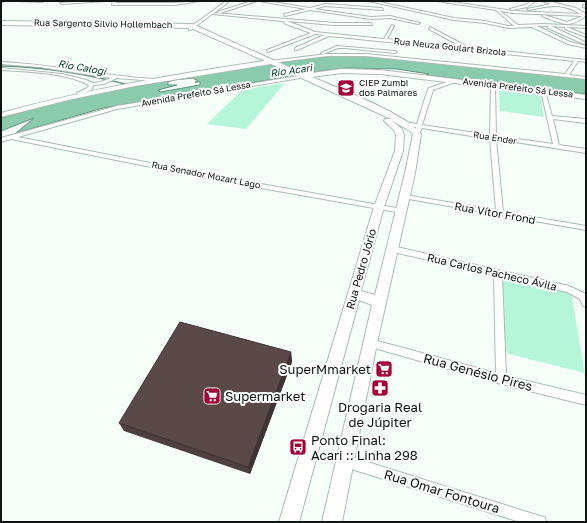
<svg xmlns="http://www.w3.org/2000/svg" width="587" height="523" viewBox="0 0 587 523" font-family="'Golos Text',sans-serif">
<rect width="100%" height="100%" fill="#f6fefa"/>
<g fill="#b4f6d7">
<path d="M 285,83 L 246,129 L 207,124 L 242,90 Z"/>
<path d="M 499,89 L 540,94 L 544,117 L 500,111 Z"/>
<path d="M 501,277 L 506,277 L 571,292 L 585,373 L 509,354 L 504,348 Z"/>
</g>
<path fill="#8acbad" stroke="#64947e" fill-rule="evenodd" d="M 329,56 L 361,56 L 404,58 L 452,65 L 497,68 L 586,79 L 586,94 L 426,75 L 429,74 L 397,69 L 348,68 L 327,70 L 103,108 L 16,133 L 34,118 L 1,131 L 1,118 L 83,95 L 261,65 ZM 193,78 L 198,81 L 195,82 L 200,82 L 200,85 L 160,92 L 158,90 L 177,85 L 168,85 L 168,82 L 173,80 Z"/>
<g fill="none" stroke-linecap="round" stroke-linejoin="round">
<path stroke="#64947e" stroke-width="1.5" d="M 1,66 C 45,67 87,74 129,85"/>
<g stroke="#aabdb3" stroke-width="2">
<g id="street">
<path d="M 1,1 L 4,1 L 2,2 Z"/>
<path d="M 15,1 L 44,1 L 42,2 Z"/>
<path d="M 84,1 L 106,1 L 62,4 L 60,3 Z"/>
<path d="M 113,1 L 117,1 L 115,3 L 174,3 L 200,1 L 174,5 L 112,5 Z"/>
<path d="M 226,1 L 230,1 L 214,13 L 334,23 L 371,23 L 372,25 L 334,25 L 287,21 L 315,32 L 384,39 L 392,25 L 394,26 L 387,39 L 462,47 L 429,29 L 430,27 L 466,46 L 467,47 L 586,60 L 586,62 L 578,61 L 569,75 L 586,77 L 586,79 L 366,56 L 327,56 L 272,63 L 270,62 L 270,61 L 327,54 L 366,54 L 565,74 L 574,61 L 329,36 L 297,50 L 295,50 L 295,48 L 324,35 L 315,34 L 268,52 L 267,50 L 311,33 L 286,24 L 283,21 L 212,14 L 191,30 L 189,30 L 189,28 Z"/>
<path d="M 252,1 L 257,1 L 220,13 L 217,12 Z"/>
<path d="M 259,1 L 267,1 L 310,8 L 325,4 L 382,8 L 383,10 L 325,6 L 314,9 L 371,17 L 390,16 L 420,23 L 418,24 L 390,18 L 371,19 L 310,10 L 285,16 L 284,14 L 306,9 Z"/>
<path d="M 369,1 L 375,1 L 454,18 L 485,21 L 508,26 L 514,26 L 496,10 L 437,1 L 445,1 L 513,11 L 580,14 C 562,2 549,6 529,10 L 527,9 L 551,4 L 542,1 L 548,1 L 576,8 L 586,14 C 584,19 574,24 567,24 C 562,24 547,18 542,16 L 544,15 L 567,22 L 581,17 L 582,16 L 513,13 L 500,11 L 518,25 L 543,24 L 586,26 L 586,28 L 567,27 L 586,35 L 586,37 L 565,29 L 565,27 L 551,26 L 585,42 L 584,44 L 548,28 L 548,26 L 537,26 L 570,42 L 586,46 L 586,48 L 568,44 L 532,27 L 508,28 L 485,23 L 454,20 Z"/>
<path d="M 532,1 L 536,1 L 527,7 L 512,10 L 510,9 L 525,5 Z"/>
<path d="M 583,5 L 586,6 L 586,8 L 583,7 Z"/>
<path d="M 337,46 L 395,51 L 397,52 L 395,53 L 344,48 L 338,48 L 323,54 L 321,53 Z"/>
<path d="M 1,62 C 52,64 103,76 154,79 L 156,80 L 154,81 L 117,78 L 104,84 L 94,85 L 91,90 L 79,95 L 77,94 L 77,93 L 87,88 L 89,85 C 63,72 30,72 1,70 L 1,68 L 62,74 L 86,80 L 93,83 L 101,82 L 111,78 L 40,67 L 1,64 Z"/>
<path d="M 298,76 L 300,77 L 300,78 L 117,109 L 18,137 L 211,175 L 402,209 L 404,209 L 406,211 L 404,213 L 402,213 L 211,179 L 11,139 L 1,142 L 1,138 L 117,106 Z"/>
<path d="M 453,80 L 455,81 L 455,82 L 433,90 L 422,125 L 490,135 L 491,86 L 493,85 L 495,86 L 496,136 L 553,144 L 541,91 L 543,90 L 545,91 L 552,116 L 586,119 L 586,123 L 553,119 L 559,145 L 586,149 L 586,153 L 496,139 L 503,212 L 586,226 L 586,230 L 403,198 L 402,197 L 405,195 L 496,210 L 490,139 L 422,128 L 420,132 L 418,133 L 415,131 L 416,127 L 401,124 L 404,122 L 417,124 L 426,95 L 429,88 Z"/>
<path d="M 392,246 L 569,286 L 586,294 L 586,307 L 583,306 L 580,299 L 567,292 L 502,277 L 506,376 L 586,395 L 586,405 L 501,384 L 367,346 L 365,343 L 367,340 L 370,339 L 496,373 L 494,275 L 389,251 L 388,249 L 389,247 Z"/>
<path d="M 345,455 L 540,516 L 545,517 L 546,522 L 520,522 L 345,467 L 341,465 L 339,461 L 341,457 Z"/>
</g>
</g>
<g stroke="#aabdb3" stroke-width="2">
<path id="secondary" d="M 1,21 L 192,24 L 305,74 L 341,69 L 380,70 L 586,95 L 586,99 L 380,74 L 341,73 L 312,77 C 337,88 407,114 421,134 L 415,173 L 377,343 L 342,522 L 322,522 L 372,305 L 359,300 L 299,522 L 279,522 L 374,207 L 395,151 L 396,135 L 394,130 L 384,121 L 385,119 L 391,119 L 271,64 L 135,86 L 68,100 L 1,117 L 1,113 C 88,89 176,74 265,61 L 191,28 L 1,25 ZM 391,120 L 410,131 L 413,134 L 405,173 L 375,295 L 361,291 L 384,207 L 403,151 L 404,135 L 402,129 Z"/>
</g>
<use href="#street" fill="#fff" fill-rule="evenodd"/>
<use href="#secondary" fill="#fff" fill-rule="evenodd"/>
</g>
<path fill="#4e3f40" d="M 291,352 L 292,362 L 250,474 L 124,431 L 119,423 Z"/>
<path fill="#403334" d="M 291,352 L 292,362 L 250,474 L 248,467 Z"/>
<path fill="#5b494a" stroke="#403334" d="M 180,322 L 291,352 L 248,467 L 119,423 Z"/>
<defs>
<g id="school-square" transform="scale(0.9)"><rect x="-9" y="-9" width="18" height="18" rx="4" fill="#a20439" stroke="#fff"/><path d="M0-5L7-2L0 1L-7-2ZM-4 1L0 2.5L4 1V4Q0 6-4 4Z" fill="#fff"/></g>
<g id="supermarket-square" transform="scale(0.9)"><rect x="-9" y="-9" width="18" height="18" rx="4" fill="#a20439" stroke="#fff"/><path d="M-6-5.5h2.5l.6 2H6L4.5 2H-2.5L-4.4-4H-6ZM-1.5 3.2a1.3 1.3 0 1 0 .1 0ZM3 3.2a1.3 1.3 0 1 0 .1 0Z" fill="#fff"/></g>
<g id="pharmacy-square" transform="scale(0.9)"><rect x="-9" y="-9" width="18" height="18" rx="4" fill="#a20439" stroke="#fff"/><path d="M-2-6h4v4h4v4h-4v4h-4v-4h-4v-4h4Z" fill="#fff"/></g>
<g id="bus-square" transform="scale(0.9)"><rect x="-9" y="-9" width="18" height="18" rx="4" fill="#a20439" stroke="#fff"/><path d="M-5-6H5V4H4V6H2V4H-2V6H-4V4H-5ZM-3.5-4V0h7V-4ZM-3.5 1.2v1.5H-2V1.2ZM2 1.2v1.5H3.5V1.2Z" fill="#fff"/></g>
</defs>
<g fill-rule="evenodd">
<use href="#school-square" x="346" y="88"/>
<use href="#supermarket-square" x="384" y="369"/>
<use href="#pharmacy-square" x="380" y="388"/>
<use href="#supermarket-square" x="212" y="396"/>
<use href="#bus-square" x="298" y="447"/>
</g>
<g text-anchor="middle" stroke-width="4" stroke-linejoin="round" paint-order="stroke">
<g font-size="9" fill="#0d1411" stroke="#fff">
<text transform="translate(103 24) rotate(1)" y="3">Rua Sargento Silvio Hollembach</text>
<text transform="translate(450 47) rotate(6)" y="3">Rua Neuza Goulart Brizola</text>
<text transform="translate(518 88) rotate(7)" y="3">Avenida Prefeito Sá Lessa</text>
<text transform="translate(196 94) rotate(-10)" y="3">Avenida Prefeito Sá Lessa</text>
<text transform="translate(495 138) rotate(9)" y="3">Rua Ender</text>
<text transform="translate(206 175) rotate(11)" y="3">Rua Senador Mozart Lago</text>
</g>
<g font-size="9" fill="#0d1411" stroke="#fff" text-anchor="start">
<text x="359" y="86">CIEP Zumbi<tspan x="359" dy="10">dos Palmares</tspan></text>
</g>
<g font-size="10" font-style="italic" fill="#003724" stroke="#fff">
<text transform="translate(82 67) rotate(10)" y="4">Rio Calogi</text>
<text transform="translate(291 70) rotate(-8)" y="4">Rio Acari</text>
</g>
<g font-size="11" fill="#0d1411" stroke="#fff">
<text transform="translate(495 213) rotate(10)" y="4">Rua Vítor Frond</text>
<text transform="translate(361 269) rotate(-74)" y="4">Rua Pedro Jório</text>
<text transform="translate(492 272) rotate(13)" y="4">Rua Carlos Pacheco Ávila</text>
</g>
<g font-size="13" fill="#0d1411" stroke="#fff" text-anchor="start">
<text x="371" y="374" text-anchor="end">SuperMmarket</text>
<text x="225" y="401">Supermarket</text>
<text x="380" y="412" text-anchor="middle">Drogaria Real<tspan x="380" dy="15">de Júpiter</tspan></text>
<text x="311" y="445">Ponto Final:<tspan x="311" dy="15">Acari :: Linha 298</tspan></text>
</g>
<g font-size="13" fill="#0d1411" stroke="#fff">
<text transform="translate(478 372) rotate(15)" y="5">Rua Genésio Pires</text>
<text transform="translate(442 491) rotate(17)" y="5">Rua Omar Fontoura</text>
</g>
</g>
<rect width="587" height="523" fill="none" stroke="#0d1411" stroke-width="4"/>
</svg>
